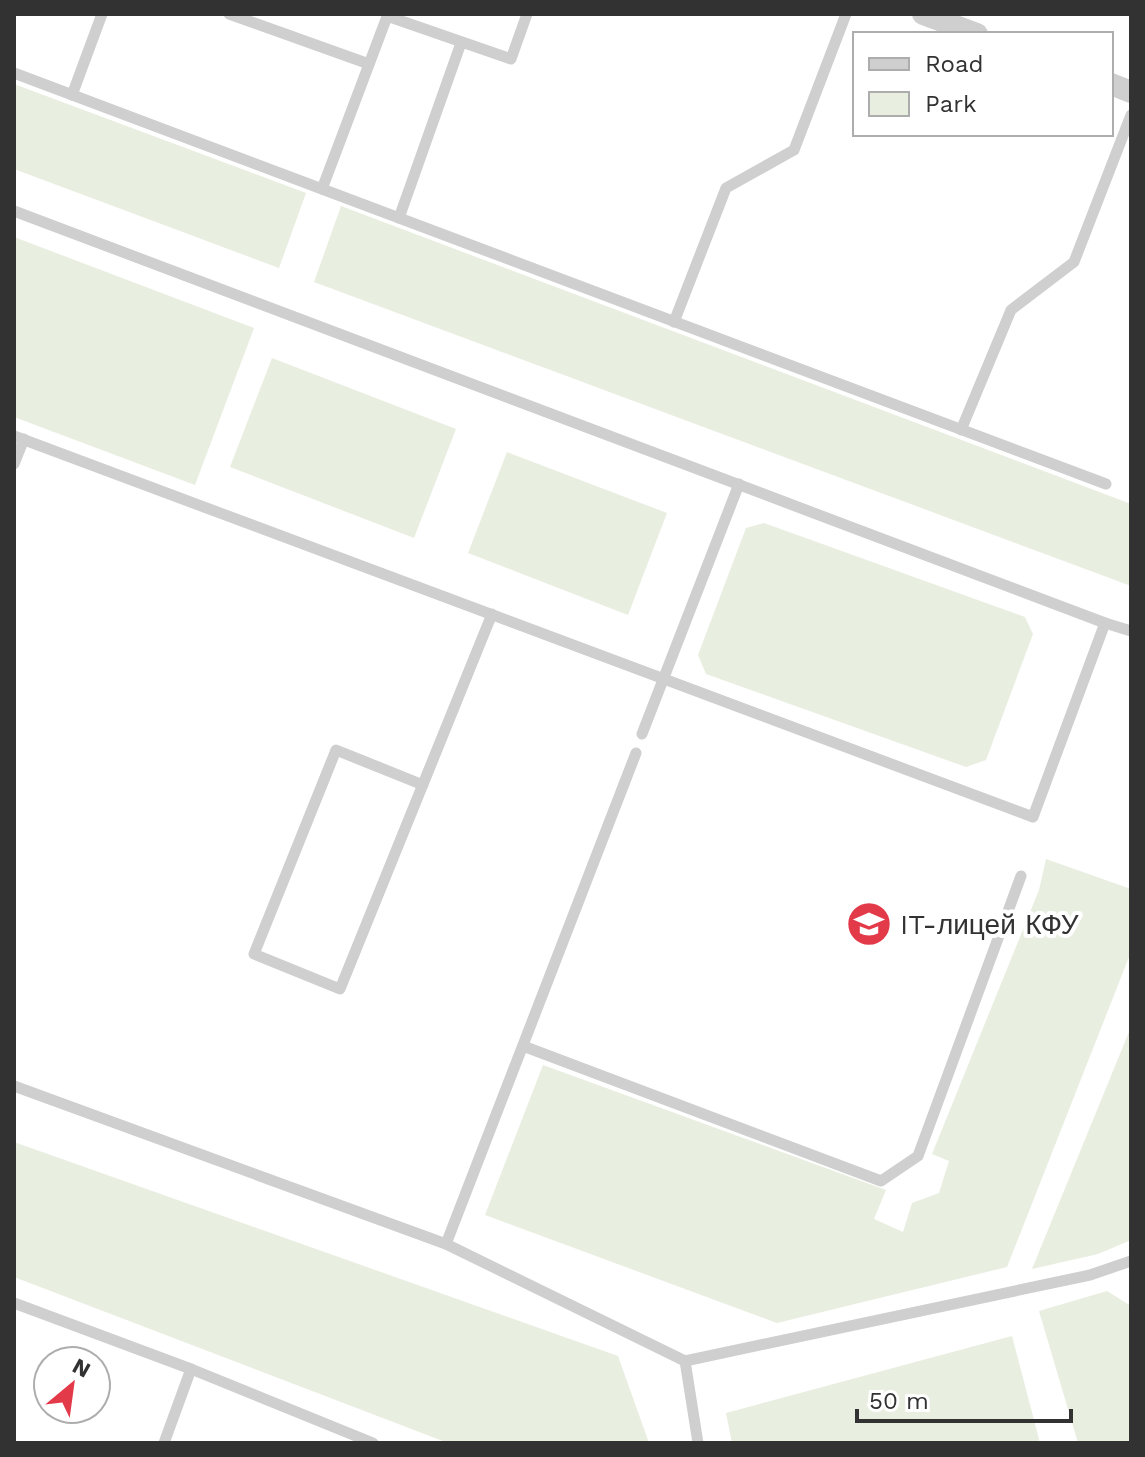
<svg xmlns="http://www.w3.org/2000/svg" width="1145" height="1457" viewBox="0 0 1145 1457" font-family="'Work Sans',sans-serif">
<rect width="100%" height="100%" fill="#fff"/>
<g fill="#e8eee0">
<path d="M 14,84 L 306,193 L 279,268 L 14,169 Z"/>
<path d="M 341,206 L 1131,504 L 1131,586 L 314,282 Z"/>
<path d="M 14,237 L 254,328 L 195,485 L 14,417 Z"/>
<path d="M 272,358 L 456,429 L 414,538 L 230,467 Z"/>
<path d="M 507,452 L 667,513 L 628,615 L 468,553 Z"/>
<path d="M 764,523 L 1025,617 L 1033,634 L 986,760 L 966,767 L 706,674 L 698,655 L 746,528 Z"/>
<path d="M 1046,859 L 1131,889 L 1131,952 L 1007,1267 L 777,1323 L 485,1215 L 543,1065 L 886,1190 L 874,1219 L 903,1232 L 912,1203 L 939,1193 L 949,1161 L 932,1154 L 1039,890 Z"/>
<path d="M 1131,1027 L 1131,1240 L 1098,1254 L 1032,1269 Z"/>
<path d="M 14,1142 L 618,1356 L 649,1443 L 448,1443 L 14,1277 Z"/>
<path d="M 1107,1291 L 1131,1306 L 1131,1443 L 1078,1443 L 1039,1311 Z"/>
<path d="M 1012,1336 L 1040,1443 L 732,1443 L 726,1413 Z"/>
</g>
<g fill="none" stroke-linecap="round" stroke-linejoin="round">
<g stroke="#cfcfcf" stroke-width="11">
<path d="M 229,14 L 369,64"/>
<path d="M 387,16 L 511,59 L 527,14"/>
<path d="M 14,73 L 322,189 L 388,14"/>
<path d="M 72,95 L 102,14"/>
<path d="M 322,189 L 1106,484"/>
<path d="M 14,211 L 1105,623 L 1033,817 L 14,436"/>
<path d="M 399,218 L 461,43"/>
<path d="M 674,322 L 726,188 L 794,150 L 846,14"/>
<path d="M 961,430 L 1011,310 L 1074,262 L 1131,115"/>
<path d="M 14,464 L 24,439"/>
<path d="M 1105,623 L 1131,631"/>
<path d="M 642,734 L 739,484"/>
<path d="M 423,785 L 336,750 L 254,954 L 340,989 L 492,614"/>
<path d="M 523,1046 L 881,1181 L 918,1156 L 1021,876"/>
<path d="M 14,1086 L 446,1244 L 685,1361 L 1090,1275 L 1131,1261"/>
<path d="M 446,1244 L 636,753"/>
<path d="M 14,1303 L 191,1369 L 373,1443"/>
<path d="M 685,1361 L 698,1443"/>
<path d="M 164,1443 L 191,1369"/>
</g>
<g stroke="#cfcfcf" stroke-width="22">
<path d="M 923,14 L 977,34"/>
<path d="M 1111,84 L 1131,92"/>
</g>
</g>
<defs>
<g id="school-disc" transform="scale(2.3)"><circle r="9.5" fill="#e33a4a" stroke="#fff"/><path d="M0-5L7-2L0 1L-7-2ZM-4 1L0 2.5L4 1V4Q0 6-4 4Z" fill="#fff"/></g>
</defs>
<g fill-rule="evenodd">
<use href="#school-disc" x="869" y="924"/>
</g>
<g text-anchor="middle" stroke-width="8" stroke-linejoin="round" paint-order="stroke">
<g font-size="28" fill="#323232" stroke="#fff" text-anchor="start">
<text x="900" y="934">IT-лицей КФУ</text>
</g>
</g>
<rect width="1145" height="1457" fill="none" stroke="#323232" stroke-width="32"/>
<rect x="853" y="32" width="260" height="104" fill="#ffffff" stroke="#adadad" stroke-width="2"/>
<rect x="869" y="58" width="40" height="12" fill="#cfcfcf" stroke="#adadad" stroke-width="2"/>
<text x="925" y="72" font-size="24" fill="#323232">Road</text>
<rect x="869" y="92" width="40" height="24" fill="#e8eee0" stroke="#adadad" stroke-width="2"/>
<text x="925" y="112" font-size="24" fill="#323232">Park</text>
<g transform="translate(72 1385) rotate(29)"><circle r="38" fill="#ffffff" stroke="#adadad" stroke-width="2"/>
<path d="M0-6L14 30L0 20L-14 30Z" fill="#e33a4a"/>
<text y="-12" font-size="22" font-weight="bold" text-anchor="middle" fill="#323232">N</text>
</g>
<path d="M857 1409v12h214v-12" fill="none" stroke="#323232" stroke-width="4"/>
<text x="869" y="1409" font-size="24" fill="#323232" stroke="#ffffff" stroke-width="6" paint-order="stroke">50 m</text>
</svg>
